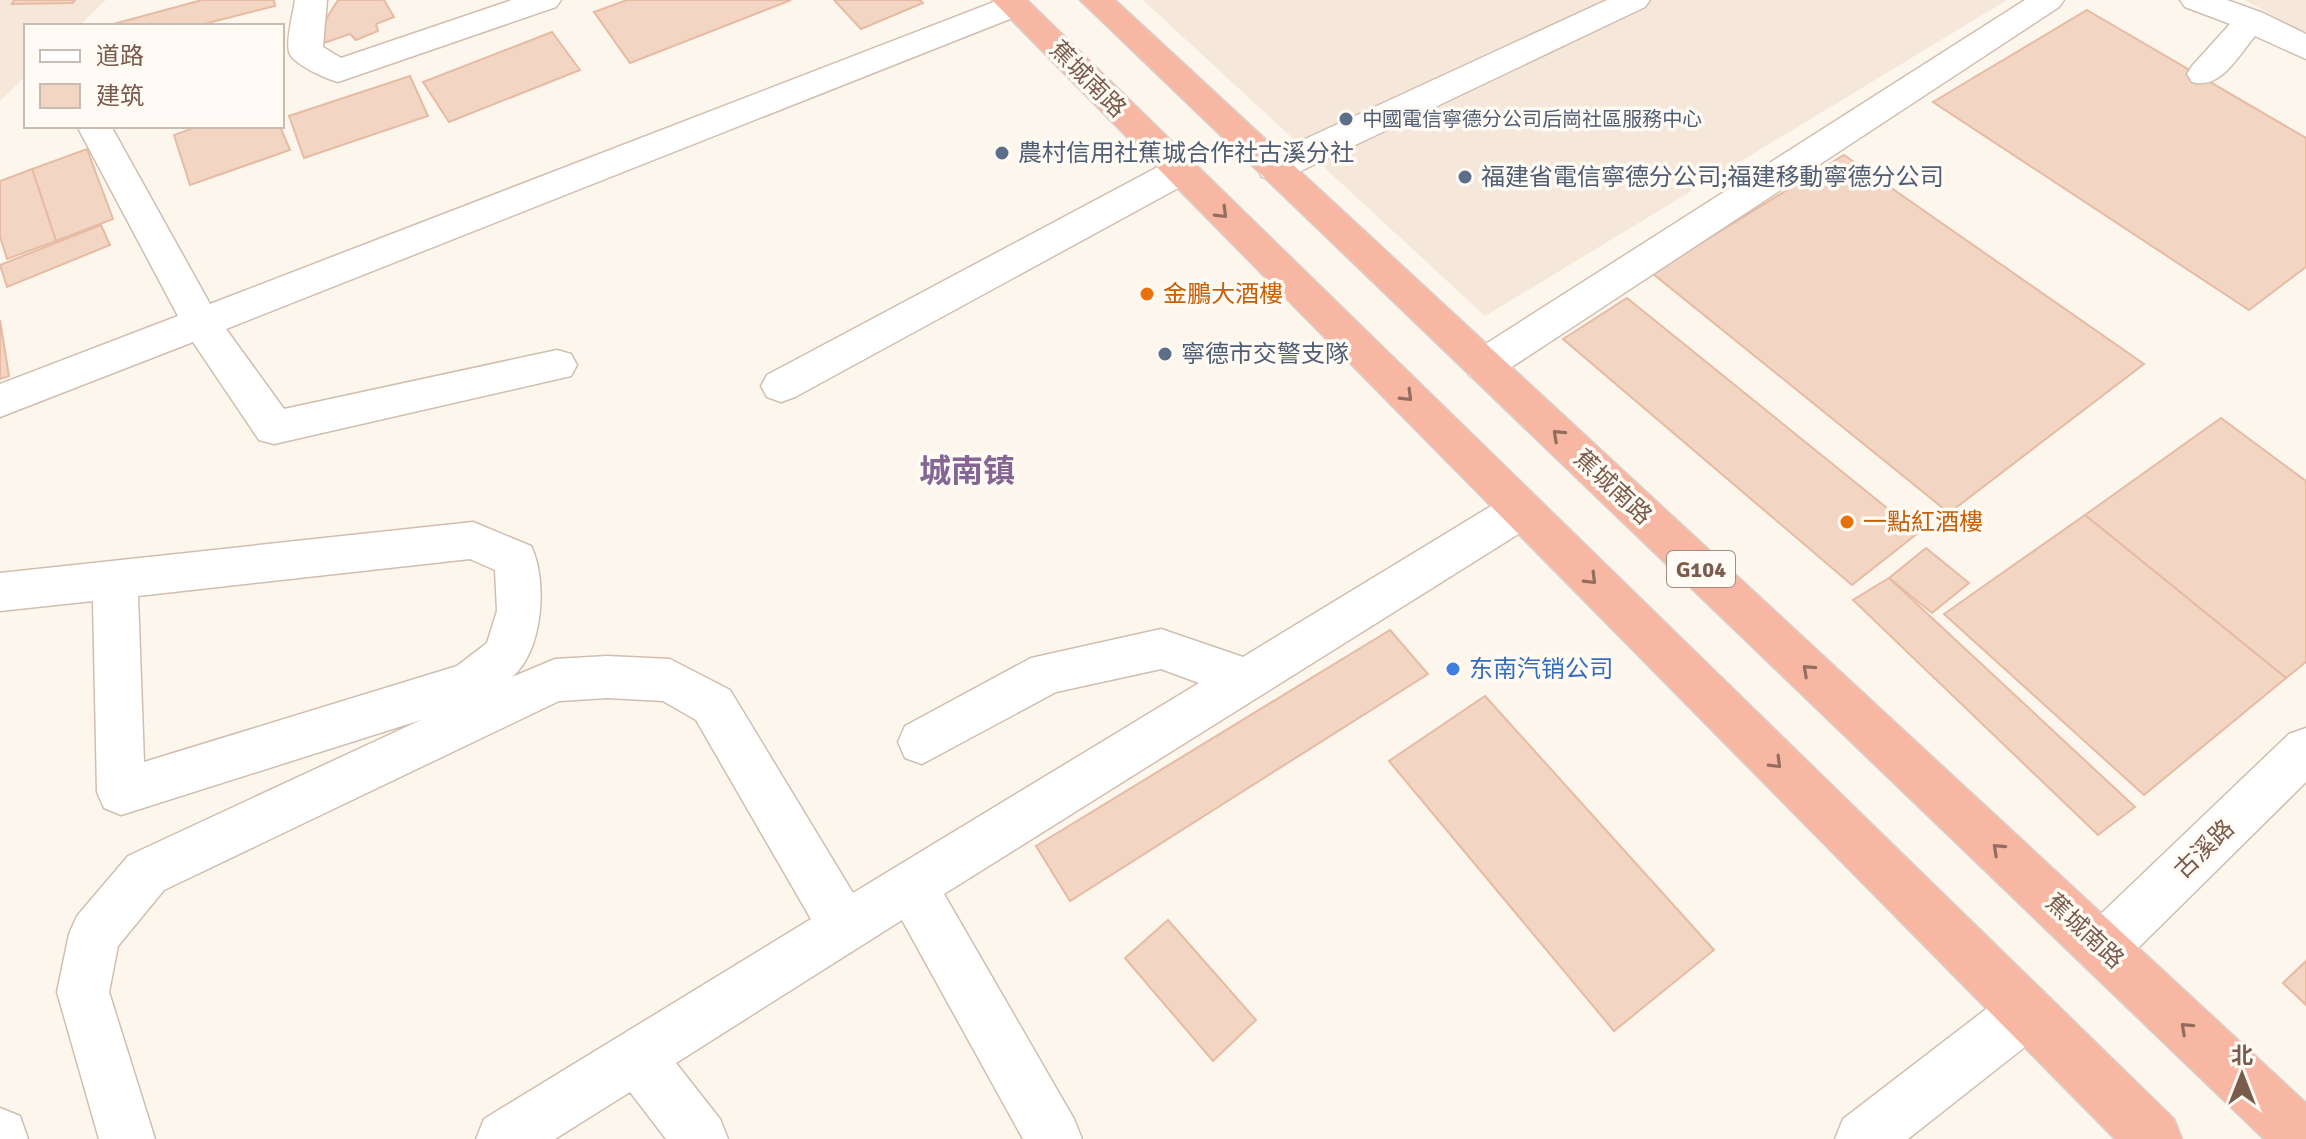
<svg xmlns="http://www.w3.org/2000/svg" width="2306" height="1139" viewBox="0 0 2306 1139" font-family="Signika,'Noto Sans SC',sans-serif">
<rect width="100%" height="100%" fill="#fdf6ec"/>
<g fill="#f5e8da">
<path d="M 0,0 L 106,0 L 79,26 L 26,26 L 26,76 L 0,101 Z"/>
<path d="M 1143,0 L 2007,0 L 1485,316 Z"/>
<path d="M 2245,0 L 2306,0 L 2306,35 Z"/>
</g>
<g fill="#f3d5c3" stroke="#e6bba3" stroke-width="2">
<path d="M 14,0 L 75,0 L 73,3 L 12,4 Z"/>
<path d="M 202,0 L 274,0 L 275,6 L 196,26 L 106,26 Z"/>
<path d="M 338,0 L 384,0 L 394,17 L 376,24 L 378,31 L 356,40 L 350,34 L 318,45 L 315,37 Z"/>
<path d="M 627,0 L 791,0 L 630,63 L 594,12 Z"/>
<path d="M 834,0 L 920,0 L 923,3 L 861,29 Z"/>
<path d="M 2087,10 L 2306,138 L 2306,267 L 2249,310 L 1933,102 Z"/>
<path d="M 552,32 L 580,70 L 449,122 L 423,82 Z"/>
<path d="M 410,76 L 428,116 L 304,158 L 289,116 Z"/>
<path d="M 199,126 L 280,126 L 290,150 L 190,185 L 174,135 Z"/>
<path d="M 87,149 L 113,219 L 56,241 L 32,169 Z"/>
<path d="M 1844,155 L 2144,364 L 1949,513 L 1652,273 Z"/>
<path d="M 32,169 L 56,241 L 7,259 L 0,236 L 0,181 Z"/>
<path d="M 101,225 L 110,245 L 7,287 L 0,265 Z"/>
<path d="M 1627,298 L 1918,533 L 1852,585 L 1563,339 Z"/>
<path d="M 0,320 L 9,376 L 0,379 Z"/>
<path d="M 2221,418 L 2306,481 L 2306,662 L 2286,678 L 2085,515 Z"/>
<path d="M 2085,515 L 2286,678 L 2144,795 L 1944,614 Z"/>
<path d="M 1926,548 L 1969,583 L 1932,613 L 1889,578 Z"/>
<path d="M 1889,578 L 2135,807 L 2098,835 L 1853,600 Z"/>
<path d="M 1390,630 L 1428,674 L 1070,901 L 1036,846 Z"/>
<path d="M 1485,696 L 1714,950 L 1614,1031 L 1389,761 Z"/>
<path d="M 1168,920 L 1256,1020 L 1213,1061 L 1125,958 Z"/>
<path d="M 2306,961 L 2306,1005 L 2283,983 Z"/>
</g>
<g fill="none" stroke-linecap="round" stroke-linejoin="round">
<g stroke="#d1beb0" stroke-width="3">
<g id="minor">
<path d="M 295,0 L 327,0 L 323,47 L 341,58 L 512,0 L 561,0 L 556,7 L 338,82 C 327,79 292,64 289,52 C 286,38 293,15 295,0 Z"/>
<path d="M 999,0 L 1026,0 L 1030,6 L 1025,13 L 226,329 L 284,409 L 557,350 L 571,354 L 577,365 L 571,376 L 274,444 L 259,440 L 193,342 L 0,417 L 0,384 L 178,316 L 77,126 L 111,126 L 210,304 Z"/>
<path d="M 1607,0 L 1650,0 L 1645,7 L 1288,177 L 1275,180 L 1262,177 L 1257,168 L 1262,159 Z"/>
<path d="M 2025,0 L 2064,0 L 2059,7 L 1498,376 L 1484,380 L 1470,376 L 1464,365 L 1470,354 Z"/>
<path d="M 2180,0 L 2227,0 L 2263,13 L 2306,34 L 2306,59 L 2255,36 C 2238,56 2221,90 2192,82 L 2187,74 L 2192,66 L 2230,24 L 2185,7 Z"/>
<path d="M 1180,159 L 1193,162 L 1198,171 L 1193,180 L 795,397 L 781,402 L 767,397 L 761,386 L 767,375 L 1167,162 Z"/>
<path d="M 1521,492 L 1536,497 L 1542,510 L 1536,523 L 944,894 L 1074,1119 L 1082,1139 L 1023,1139 L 902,920 L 676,1063 L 720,1119 L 728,1139 L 666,1139 L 630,1092 L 555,1139 L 476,1139 L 484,1119 L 811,919 L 696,720 L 663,701 L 607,698 L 559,701 L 164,890 L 118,946 L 109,992 L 155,1139 L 99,1139 L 57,992 L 69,934 L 77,916 L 128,856 L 421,720 L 121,815 L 104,808 L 97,792 L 93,601 L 0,611 L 0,573 L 473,522 L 531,546 C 548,580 543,652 512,677 L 555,659 L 607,656 L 670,659 L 730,690 L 853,893 L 1199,683 L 1161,669 L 1056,692 L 922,764 L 905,758 L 898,742 L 905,726 L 1031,658 L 1161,629 L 1243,657 L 1506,497 ZM 470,559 L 495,570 L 497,611 L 487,643 L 457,666 L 144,762 L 138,596 Z"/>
<path d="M 2306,728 L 2306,782 L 2120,966 L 2102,974 L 2084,966 L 2076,948 L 2084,930 L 2289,734 Z"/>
<path d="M 2026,985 L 2045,993 L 2053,1012 L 2045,1031 L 1908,1139 L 1835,1139 L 1843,1119 L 2007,993 Z"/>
<path d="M 0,1108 L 20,1116 L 28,1139 L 0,1139 Z"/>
</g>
</g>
<g stroke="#dad1cd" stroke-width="3">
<g id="highway">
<path d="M 992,0 L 1027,0 L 2174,1119 L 2182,1139 L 2115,1139 Z"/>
<path d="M 1080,0 L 1115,0 L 2306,1103 L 2306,1139 L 2264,1139 Z"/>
</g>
</g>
<use href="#minor" fill="#fff" fill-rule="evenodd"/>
<use href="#highway" fill="#f7b7a3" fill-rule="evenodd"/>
</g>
<defs><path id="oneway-chevron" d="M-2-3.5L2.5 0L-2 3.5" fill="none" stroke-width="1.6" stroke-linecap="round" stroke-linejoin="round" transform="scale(2)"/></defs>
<g stroke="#936e5e">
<use href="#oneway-chevron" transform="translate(1222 213) rotate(45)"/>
<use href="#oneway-chevron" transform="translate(1407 396) rotate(45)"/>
<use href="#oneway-chevron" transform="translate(1558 435) rotate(-137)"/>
<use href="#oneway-chevron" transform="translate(1591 579) rotate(45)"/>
<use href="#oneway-chevron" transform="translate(1808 670) rotate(-137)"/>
<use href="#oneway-chevron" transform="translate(1776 763) rotate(45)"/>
<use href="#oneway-chevron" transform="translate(1998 849) rotate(-137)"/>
<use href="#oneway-chevron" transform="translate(2186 1028) rotate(-137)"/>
</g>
<g fill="#5c6f8a" stroke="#fffaf3" stroke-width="3">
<circle cx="1346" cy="119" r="8"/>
<circle cx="1002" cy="153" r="8"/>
<circle cx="1465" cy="177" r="8"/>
<circle cx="1165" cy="354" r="8"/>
</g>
<g fill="#e8710a" stroke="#fffaf3" stroke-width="3">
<circle cx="1147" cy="294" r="8"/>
<circle cx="1847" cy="522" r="8"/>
</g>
<circle fill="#3f7fe0" stroke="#fffaf3" stroke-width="3" cx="1453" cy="669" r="8"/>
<g text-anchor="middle" stroke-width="7" stroke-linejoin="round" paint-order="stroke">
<g font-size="20" fill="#4e5e75" stroke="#fffaf3" text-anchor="start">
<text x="1362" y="126">中國電信寧德分公司后崗社區服務中心</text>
</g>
<rect fill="#fffaf3" stroke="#a28b7f" stroke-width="2" x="1667" y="551" width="68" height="36" rx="6"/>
<g font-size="22" font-weight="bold" fill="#7a5c4d">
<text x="1701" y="577">G104</text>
</g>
<g font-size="24" fill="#7a5c4d" stroke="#fffaf3">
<text transform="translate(1088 79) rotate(45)" y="8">蕉城南路</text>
<text transform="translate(1613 487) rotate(43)" y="8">蕉城南路</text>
<text transform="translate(2204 849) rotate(-44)" y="8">古溪路</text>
<text transform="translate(2085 931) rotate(43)" y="8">蕉城南路</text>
</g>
<g font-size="24" fill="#4e5e75" stroke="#fffaf3" text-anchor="start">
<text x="1018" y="161">農村信用社蕉城合作社古溪分社</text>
<text x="1481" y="185">福建省電信寧德分公司;福建移動寧德分公司</text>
<text x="1181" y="362">寧德市交警支隊</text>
</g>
<g font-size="24" fill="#c56008" stroke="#fffaf3" text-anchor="start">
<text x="1163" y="302">金鵬大酒樓</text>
<text x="1863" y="530">一點紅酒樓</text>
</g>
<g font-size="24" fill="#366cbe" stroke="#fffaf3" text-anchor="start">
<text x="1469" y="677">东南汽销公司</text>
</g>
<g font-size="32" font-weight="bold" fill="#846695" stroke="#fffaf3">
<text x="967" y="482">城南镇</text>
</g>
</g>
<rect x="24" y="24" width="260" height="104" fill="#fffaf3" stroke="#cabbb1" stroke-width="2"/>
<rect x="40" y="50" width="40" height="12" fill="#ffffff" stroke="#cabbb1" stroke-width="2"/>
<text x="96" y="64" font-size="24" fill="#7a5c4d">道路</text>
<rect x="40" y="84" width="40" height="24" fill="#f3d5c3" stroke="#cabbb1" stroke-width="2"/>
<text x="96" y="104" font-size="24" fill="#7a5c4d">建筑</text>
<g transform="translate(2242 1075)" stroke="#fffaf3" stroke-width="6" paint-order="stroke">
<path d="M0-6L14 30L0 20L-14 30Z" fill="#7a5c4d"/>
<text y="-12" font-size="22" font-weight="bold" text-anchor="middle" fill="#7a5c4d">北</text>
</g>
</svg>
